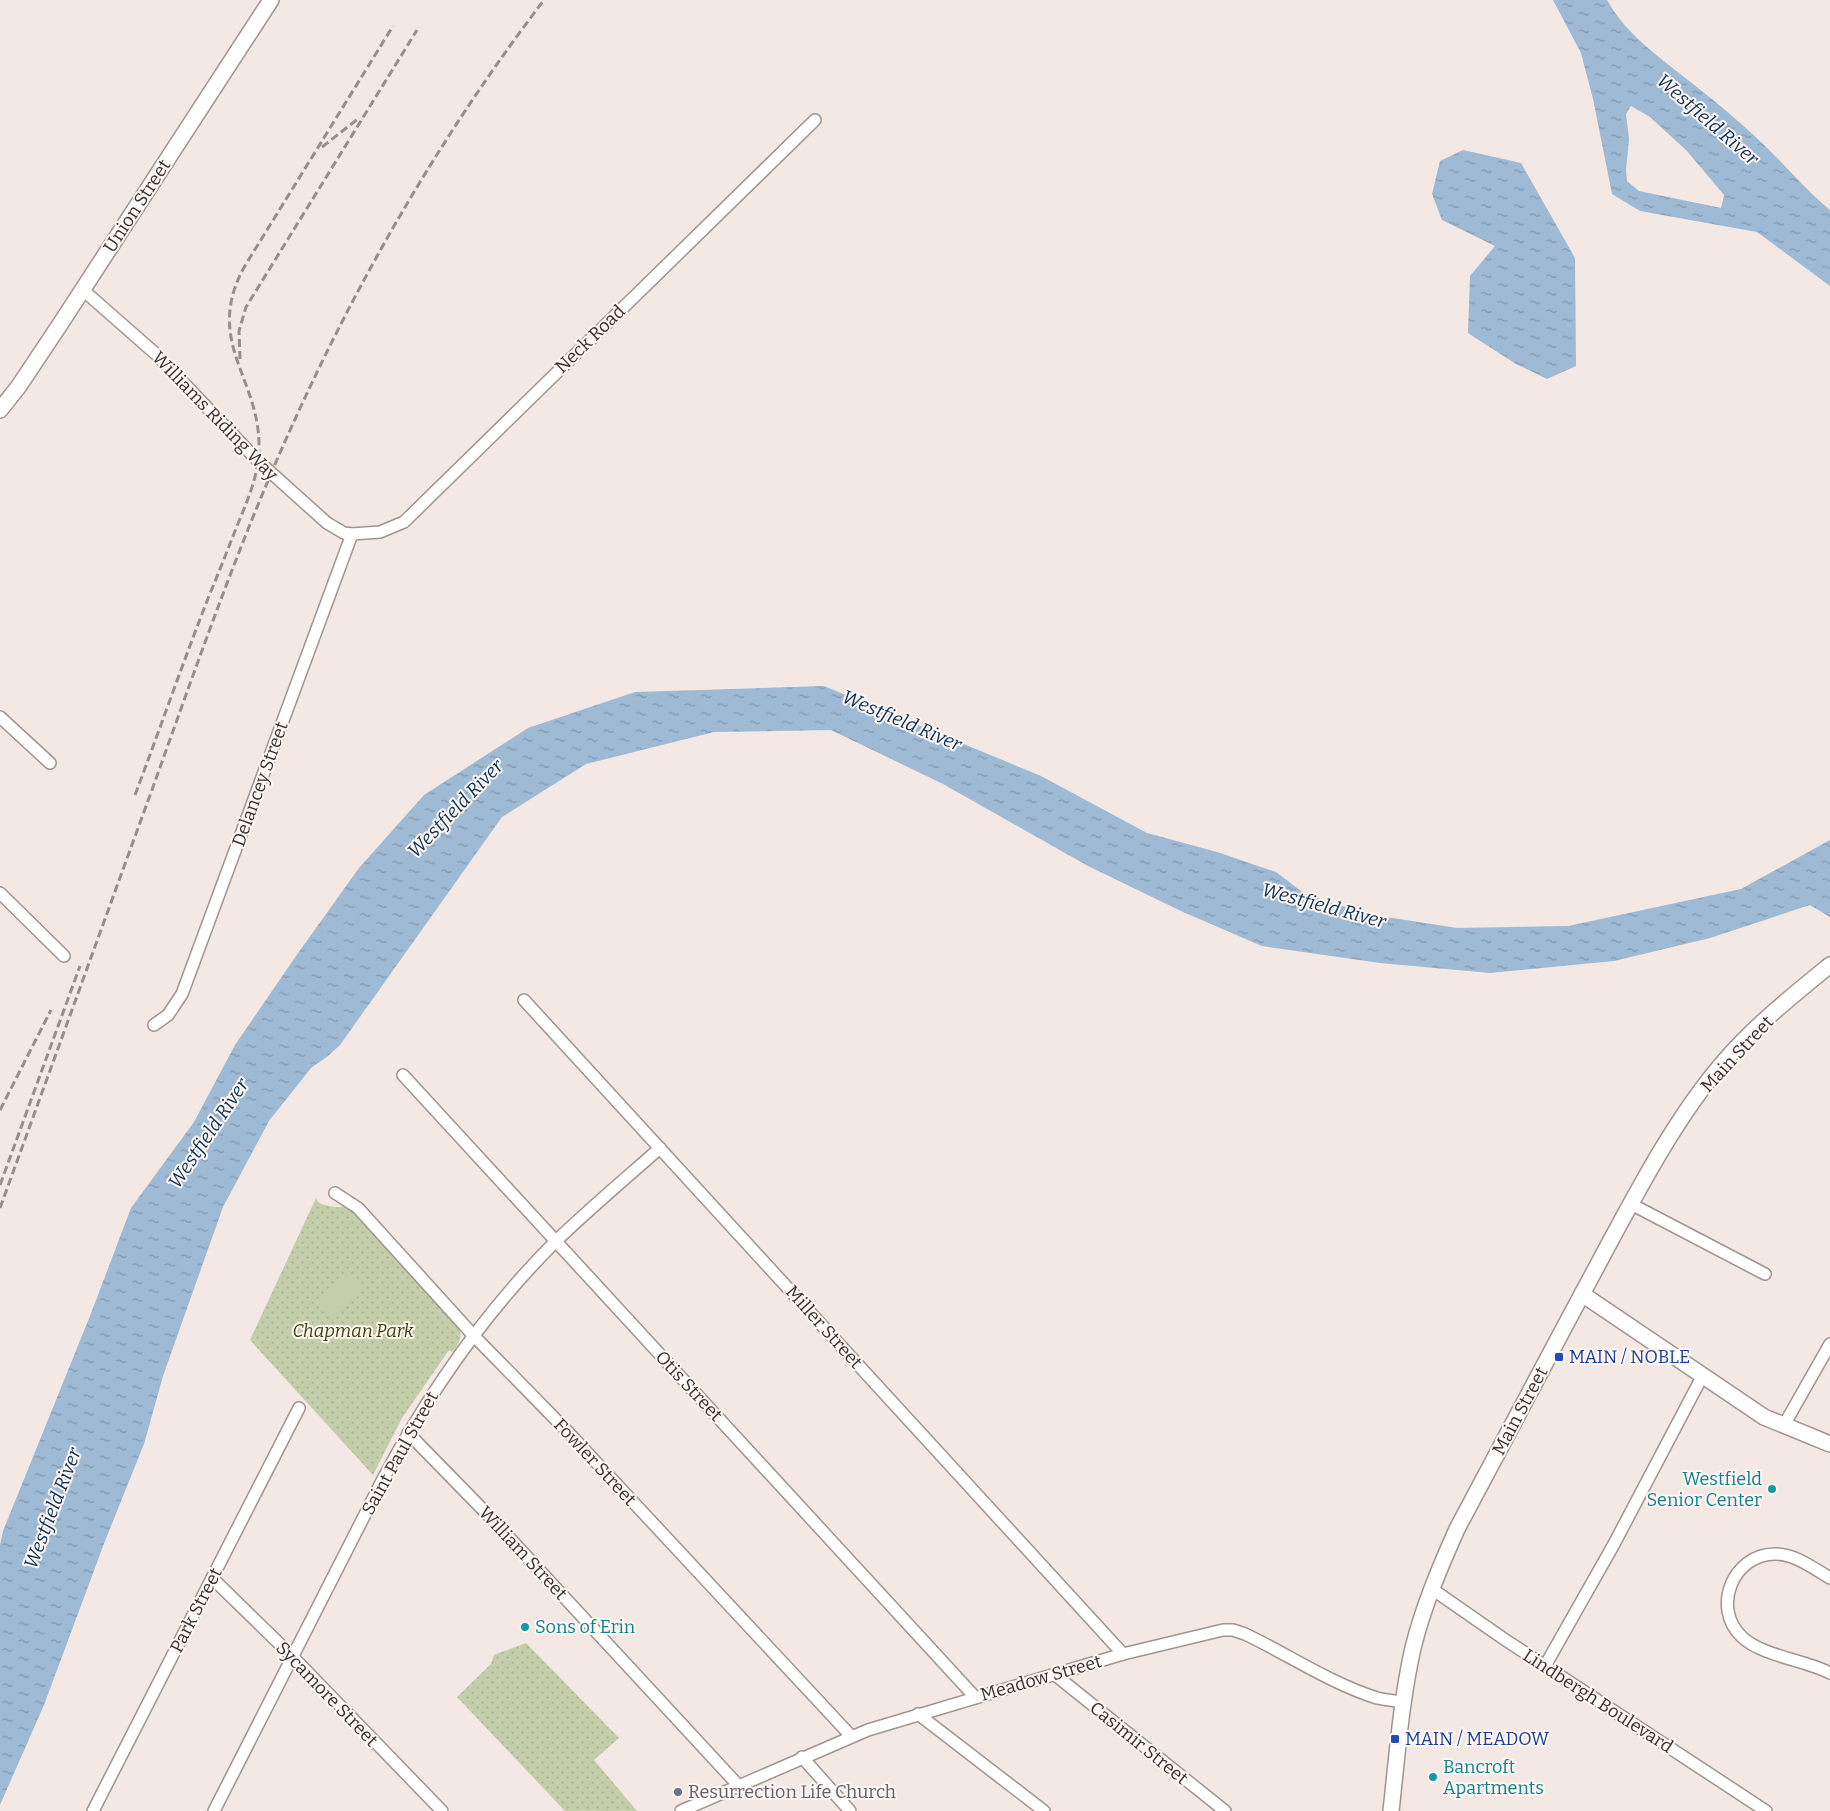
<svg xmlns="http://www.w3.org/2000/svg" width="1830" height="1811" viewBox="0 0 1830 1811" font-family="Bitter,serif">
<defs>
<pattern id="green-dots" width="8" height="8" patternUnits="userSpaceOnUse" patternTransform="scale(1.25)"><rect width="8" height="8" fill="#c4ceab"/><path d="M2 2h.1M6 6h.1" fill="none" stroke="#a9b193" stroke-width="1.8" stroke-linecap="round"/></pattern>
<pattern id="water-ripples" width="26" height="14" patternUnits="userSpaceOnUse" patternTransform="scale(1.25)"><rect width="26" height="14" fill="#9ebad5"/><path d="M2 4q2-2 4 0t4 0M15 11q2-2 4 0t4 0" fill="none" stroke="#8298ad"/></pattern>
</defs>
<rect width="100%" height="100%" fill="#f3e8e4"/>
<g fill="url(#green-dots)">
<path d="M 316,1198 L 319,1203 C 330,1207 338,1209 349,1205 L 460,1329 C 462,1339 458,1344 453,1352 L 449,1350 L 402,1418 L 373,1475 L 250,1340 Z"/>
<path d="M 526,1643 L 619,1738 L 594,1760 L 637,1811 L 565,1811 L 457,1697 L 491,1664 L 494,1655 Z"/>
</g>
<path fill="#c4ceab" d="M 349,1274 L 365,1289 L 334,1319 L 319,1303 Z"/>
<g fill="url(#water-ripples)" fill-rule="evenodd">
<path d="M 1553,0 L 1607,0 C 1627,36 1661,58 1693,84 C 1716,102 1739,121 1760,141 C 1784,164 1805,189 1830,210 L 1830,286 L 1757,232 L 1640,211 L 1612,194 L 1593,99 L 1581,53 ZM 1631,106 L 1650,117 L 1687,151 L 1724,195 L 1721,208 L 1639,191 L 1627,181 L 1626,170 L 1629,139 L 1626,114 Z"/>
<path d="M 1463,150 L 1521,163 L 1575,258 L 1576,366 L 1547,379 L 1516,364 L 1468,333 L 1470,276 L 1495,246 L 1442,220 L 1432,194 L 1440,161 Z"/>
<path d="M 824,686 L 1041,776 L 1147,833 L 1217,852 L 1276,872 L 1305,894 L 1367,914 L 1457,928 L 1568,926 L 1741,889 L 1830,840 L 1830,917 L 1810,905 L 1710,938 L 1614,961 L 1490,973 L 1380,963 L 1262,946 L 1183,912 L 1088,866 L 943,784 L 831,730 L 714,732 L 586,764 L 502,817 L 340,1045 L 328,1056 L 311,1068 L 269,1121 L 223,1207 L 163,1376 L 144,1444 L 105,1541 L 44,1705 L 0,1805 L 0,1545 L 3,1531 L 90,1316 L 131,1208 L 194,1122 L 235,1045 L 296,956 L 359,868 L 424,795 L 528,728 L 635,692 Z"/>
</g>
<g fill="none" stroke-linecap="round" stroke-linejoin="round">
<g stroke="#9f9490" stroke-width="14">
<g id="minor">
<path d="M 83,290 L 157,355 L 258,461 L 327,523 L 344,533 L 352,534 L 380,532 L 404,522 L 815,120"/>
<path d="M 0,717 L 50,763"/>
<path d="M 0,893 L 64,956"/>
<path d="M 524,1000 L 1123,1654"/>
<path d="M 154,1025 L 168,1015 L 182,994 L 352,534"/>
<path d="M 403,1075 L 975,1697"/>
<path d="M 335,1193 L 358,1208 L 474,1336 L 567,1431 L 851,1736"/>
<path d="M 1631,1204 L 1765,1274"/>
<path d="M 1784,1425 L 1830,1344"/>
<path d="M 408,1433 L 491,1518 L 738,1785"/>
<path d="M 212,1578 L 292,1656 L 442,1811"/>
<path d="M 1830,1578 C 1813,1568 1795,1554 1775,1554 C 1733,1554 1711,1608 1742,1637 C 1762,1656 1805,1660 1830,1673"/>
<path d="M 1432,1589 L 1504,1639 L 1766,1811"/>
<path d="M 1545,1666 L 1614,1544 L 1703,1375"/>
<path d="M 1054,1674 L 1225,1811"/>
<path d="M 918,1714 L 1044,1811"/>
<path d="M 802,1757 L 850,1811"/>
<path d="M 93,1811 L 299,1408"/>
<path d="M 214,1811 L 382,1481 C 428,1394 485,1312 555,1242 C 589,1209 625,1179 660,1148"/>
<path d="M 681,1811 L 868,1730 L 1123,1654 L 1223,1630 L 1233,1630 L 1245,1634 C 1289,1655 1330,1683 1377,1698 C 1386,1700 1395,1701 1404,1702"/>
</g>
</g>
<g stroke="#9f9490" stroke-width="18">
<g id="major">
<path d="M 0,410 L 19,386 L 59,326 L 271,0"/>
<path d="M 1582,1294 L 1764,1417 L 1830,1444"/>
<path d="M 1391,1811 C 1397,1757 1401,1701 1413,1648 C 1423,1607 1440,1567 1457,1529 C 1506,1437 1554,1346 1603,1255 C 1637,1192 1675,1119 1721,1065 C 1753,1027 1792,996 1830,965"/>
</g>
</g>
<use href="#minor" stroke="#fff" stroke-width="11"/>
<use href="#major" stroke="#fff" stroke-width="15"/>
<g stroke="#978f8d" stroke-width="3" stroke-dasharray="8 4" stroke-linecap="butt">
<path d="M 322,147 L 359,118"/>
<path d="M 240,359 L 239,331 L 246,307 L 417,30"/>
<path d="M 135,795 C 160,729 183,662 209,596 C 219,572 228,549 237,526 C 246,504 255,484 258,461 C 268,382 199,345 246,264 L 393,26"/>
<path d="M 0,1110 L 51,1010"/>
<path d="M 0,1185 L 80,966"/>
<path d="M 0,1208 C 51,1068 102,927 153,787 C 195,670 236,551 287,437 C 356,282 441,135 544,0"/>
</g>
</g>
<g fill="#1a4fb4" stroke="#fff5f2" stroke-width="2">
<rect x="1554" y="1352" width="10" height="10" rx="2.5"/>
<rect x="1390" y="1734" width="10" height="10" rx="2.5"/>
</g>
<g fill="#0f9aa8" stroke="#fff5f2" stroke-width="2">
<circle cx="1772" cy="1489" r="5"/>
<circle cx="525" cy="1627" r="5"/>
<circle cx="1433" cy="1777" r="5"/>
</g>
<circle fill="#6b7280" stroke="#fff5f2" stroke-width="2" cx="678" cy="1792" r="5"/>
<g text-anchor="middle" stroke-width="4" stroke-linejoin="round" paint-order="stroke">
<g font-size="18" fill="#35302f" stroke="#fff5f2">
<text transform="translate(137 206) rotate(-57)" y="6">Union Street</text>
<text transform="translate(590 339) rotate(-44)" y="6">Neck Road</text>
<text transform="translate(215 416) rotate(46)" y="6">Williams Riding Way</text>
<text transform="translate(260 784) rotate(-70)" y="6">Delancey Street</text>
<text transform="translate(1737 1054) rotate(-47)" y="6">Main Street</text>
<text transform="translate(824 1327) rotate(48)" y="6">Miller Street</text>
<text transform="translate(689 1386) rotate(47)" y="6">Otis Street</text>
<text transform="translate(1520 1411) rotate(-62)" y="6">Main Street</text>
<text transform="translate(400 1453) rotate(-61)" y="6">Saint Paul Street</text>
<text transform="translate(595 1462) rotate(47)" y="6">Fowler Street</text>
<text transform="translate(523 1553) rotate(47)" y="6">William Street</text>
<text transform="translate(196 1610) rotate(-63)" y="6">Park Street</text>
<text transform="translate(1041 1678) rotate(-16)" y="6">Meadow Street</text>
<text transform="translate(327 1694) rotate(46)" y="6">Sycamore Street</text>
<text transform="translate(1598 1701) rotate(33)" y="6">Lindbergh Boulevard</text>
<text transform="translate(1139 1743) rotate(39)" y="6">Casimir Street</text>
</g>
<g font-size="18" font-style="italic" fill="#39440a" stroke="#fff5f2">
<text x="353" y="1337">Chapman Park</text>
</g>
<g font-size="18" fill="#164399" stroke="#fff5f2" text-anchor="start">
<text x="1569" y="1363">MAIN / NOBLE</text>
<text x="1405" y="1745">MAIN / MEADOW</text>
</g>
<g font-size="18" fill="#0d838f" stroke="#fff5f2" text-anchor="start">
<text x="1762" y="1485" text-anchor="end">Westfield<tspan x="1762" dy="21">Senior Center</tspan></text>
<text x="535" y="1633">Sons of Erin</text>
<text x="1443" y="1773">Bancroft<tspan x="1443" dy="21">Apartments</tspan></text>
</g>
<g font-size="18" fill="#5b616d" stroke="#fff5f2" text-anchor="start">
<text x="688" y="1798">Resurrection Life Church</text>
</g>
<g font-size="19" font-style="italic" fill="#043458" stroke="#fff5f2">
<text transform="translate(1708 119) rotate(41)" y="7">Westfield River</text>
<text transform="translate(902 720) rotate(23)" y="7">Westfield River</text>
<text transform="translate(455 808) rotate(-46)" y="7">Westfield River</text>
<text transform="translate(1324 905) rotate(15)" y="7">Westfield River</text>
<text transform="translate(208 1133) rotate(-56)" y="7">Westfield River</text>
<text transform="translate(52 1508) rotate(-69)" y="7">Westfield River</text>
</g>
</g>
</svg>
